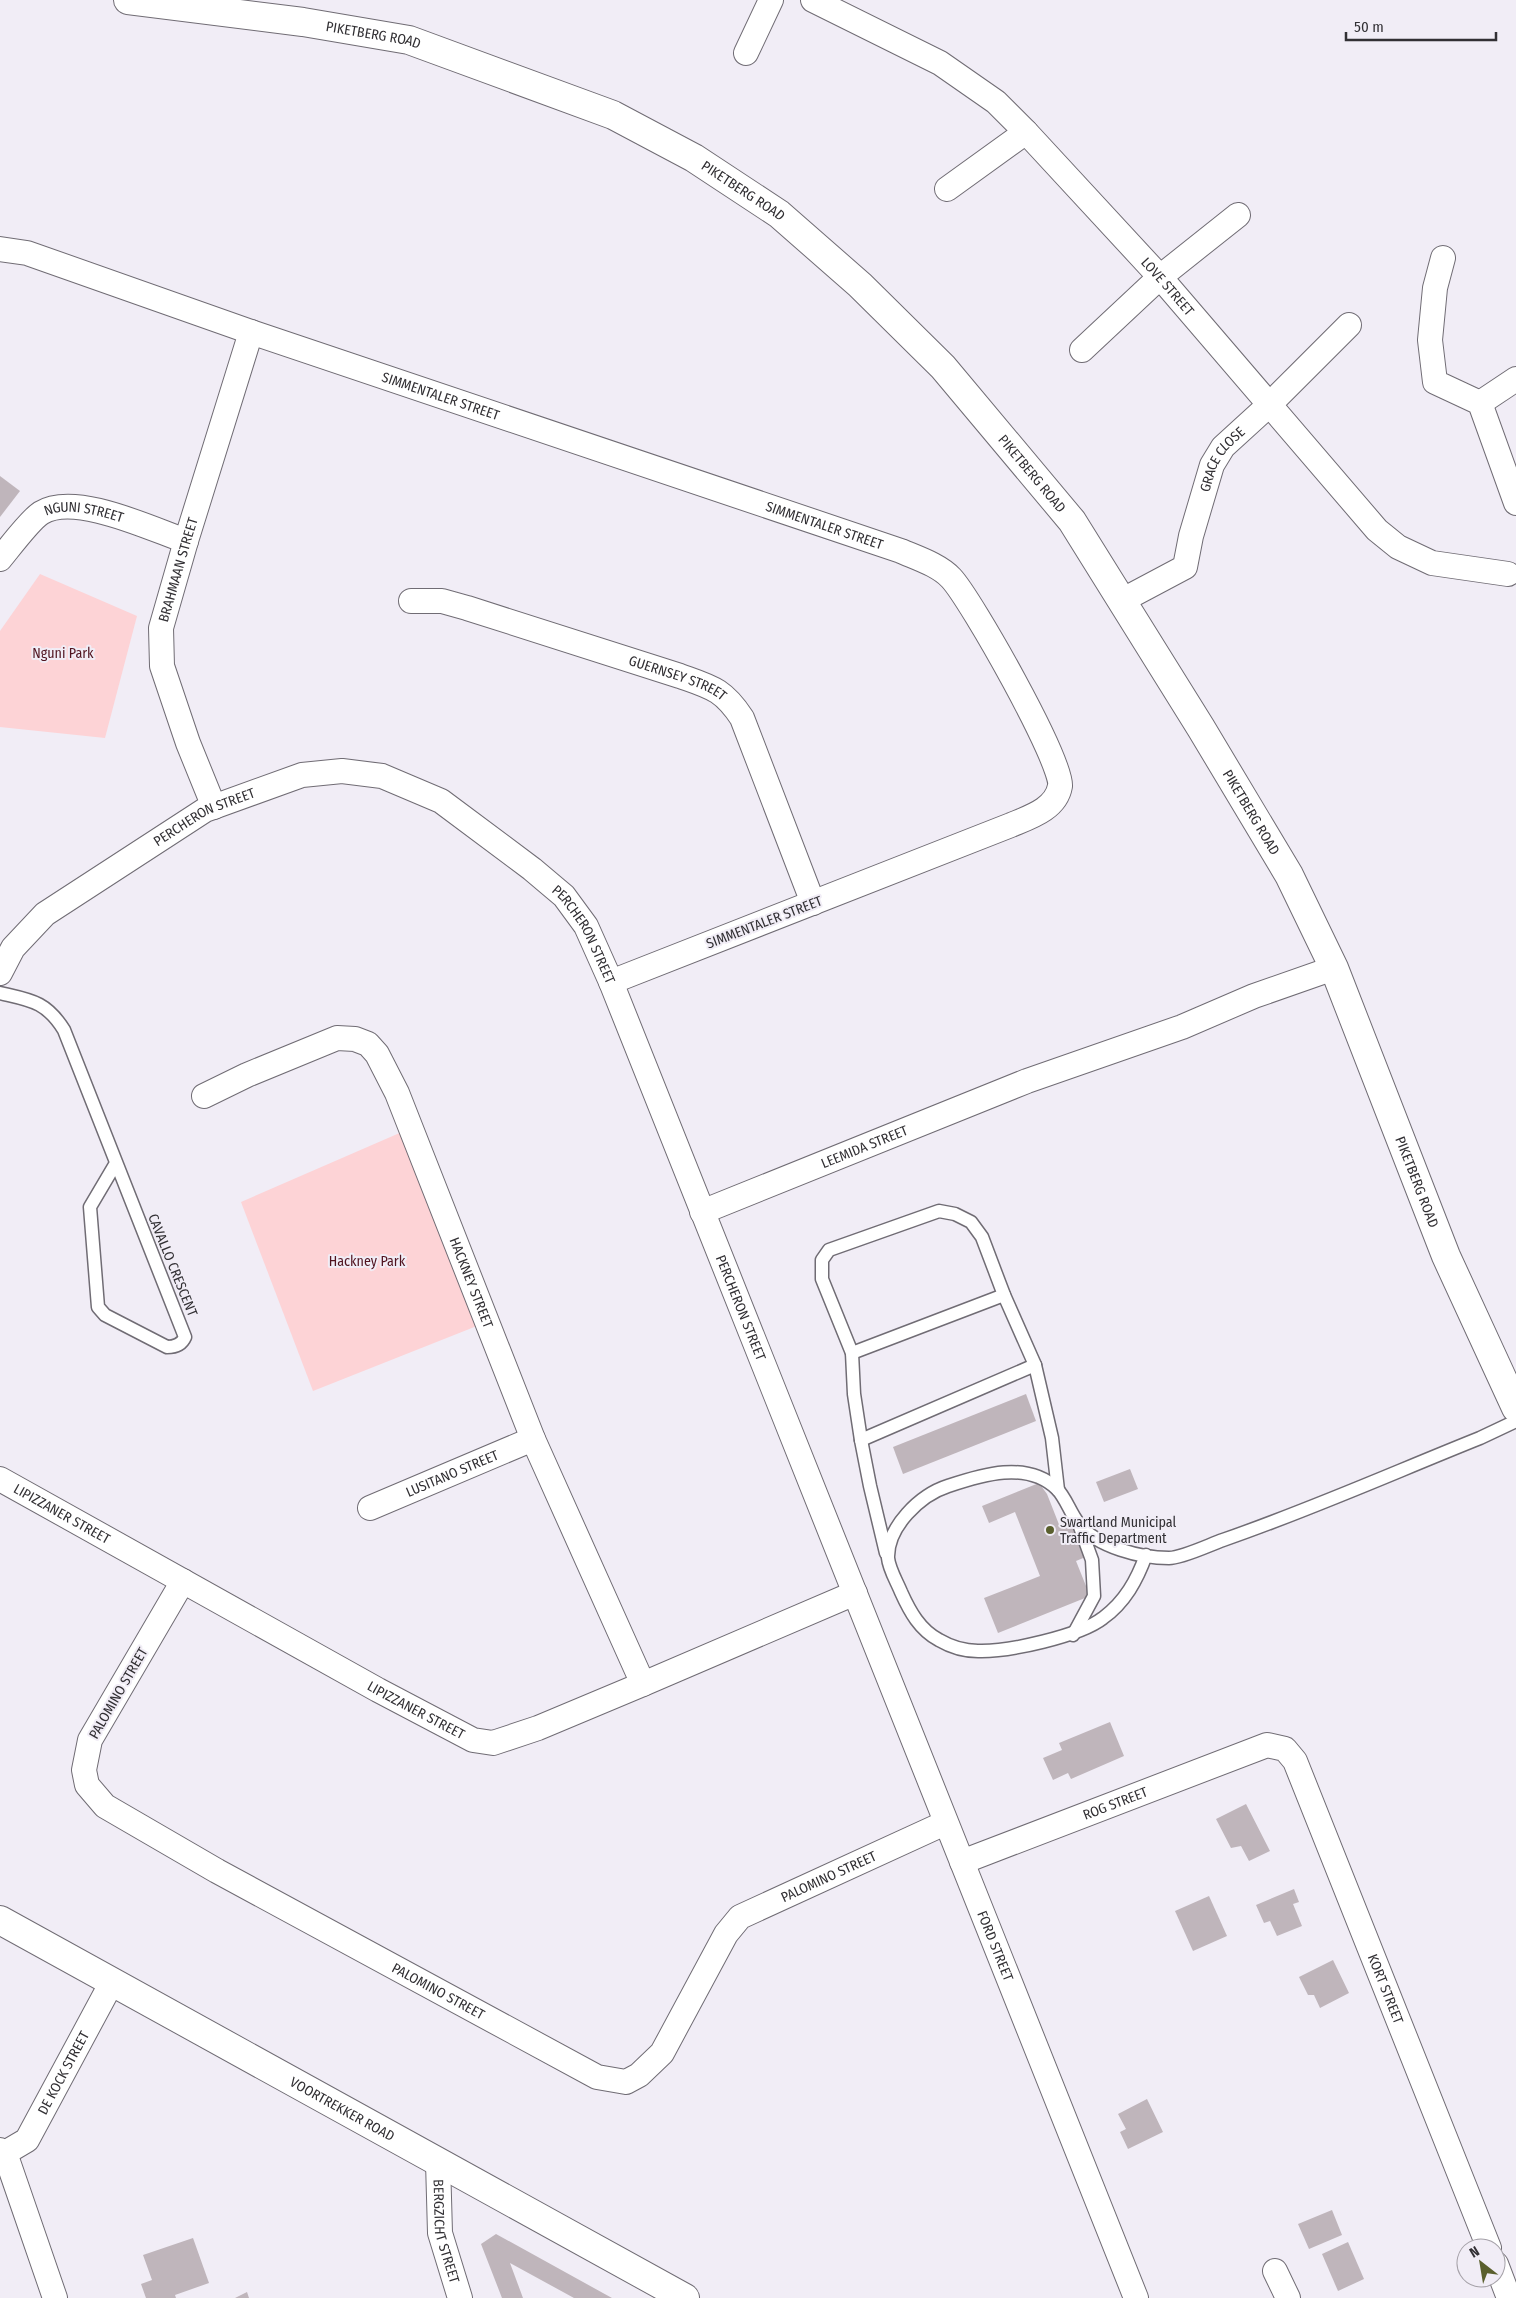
<svg xmlns="http://www.w3.org/2000/svg" width="1516" height="2298" viewBox="0 0 1516 2298" font-family="'Fira Sans Condensed',sans-serif">
<rect width="100%" height="100%" fill="#f1edf6"/>
<g fill="#fdd3d6">
<path d="M 40,574 L 137,616 L 105,738 L 0,727 L 0,631 Z"/>
<path d="M 418,1125 L 492,1320 L 313,1391 L 241,1202 Z"/>
</g>
<g fill="#bfb5bb">
<path d="M 0,476 L 20,491 L 0,517 Z"/>
<path d="M 1026,1394 L 1036,1421 L 903,1474 L 893,1447 Z"/>
<path d="M 1130,1469 L 1138,1489 L 1104,1502 L 1096,1482 Z"/>
<path d="M 1039,1483 L 1047,1494 L 1060,1527 L 1074,1522 L 1088,1556 L 1076,1561 L 1090,1596 L 998,1633 L 984,1598 L 1040,1576 L 1015,1512 L 989,1523 L 982,1506 Z"/>
<path d="M 1110,1722 L 1124,1756 L 1071,1779 L 1068,1773 L 1053,1780 L 1043,1758 L 1062,1750 L 1059,1743 Z"/>
<path d="M 1246,1804 L 1270,1851 L 1249,1861 L 1241,1846 L 1231,1848 L 1216,1819 Z"/>
<path d="M 1294,1889 L 1299,1902 L 1293,1904 L 1302,1926 L 1277,1936 L 1270,1921 L 1264,1923 L 1256,1905 Z"/>
<path d="M 1209,1896 L 1227,1936 L 1193,1951 L 1175,1911 Z"/>
<path d="M 1333,1960 L 1349,1993 L 1320,2008 L 1314,1995 L 1308,1995 L 1299,1977 Z"/>
<path d="M 1147,2099 L 1163,2132 L 1128,2149 L 1120,2132 L 1126,2129 L 1118,2114 Z"/>
<path d="M 1332,2210 L 1342,2235 L 1309,2249 L 1298,2224 Z"/>
<path d="M 496,2234 L 612,2298 L 574,2298 L 510,2263 L 523,2298 L 502,2298 L 481,2244 Z"/>
<path d="M 193,2238 L 209,2283 L 175,2295 L 176,2298 L 146,2298 L 141,2284 L 152,2280 L 143,2255 Z"/>
<path d="M 1348,2242 L 1364,2279 L 1338,2291 L 1322,2254 Z"/>
<path d="M 247,2292 L 249,2298 L 235,2298 Z"/>
</g>
<g fill="none" stroke-linecap="round" stroke-linejoin="round">
<g stroke="#706c74" stroke-width="15">
<g id="service">
<path d="M 0,993 C 30,1000 46,1001 64,1030 L 185,1337 C 182,1344 175,1347 167,1347 L 105,1315 L 98,1307 L 90,1207 L 116,1163"/>
<path d="M 852,1353 L 1004,1295"/>
<path d="M 861,1440 L 1035,1365"/>
<path d="M 886,1553 L 870,1486 L 861,1440 L 854,1394 L 852,1353 L 822,1279 L 822,1260 L 829,1250 L 939,1211 L 955,1214 L 971,1222 L 982,1237 L 1004,1295 L 1035,1365 L 1052,1438 L 1058,1490"/>
<path d="M 1146,1555 C 1137,1580 1125,1602 1103,1618 C 1080,1636 1008,1652 978,1651 C 965,1651 951,1647 939,1640 C 920,1630 910,1612 901,1592 C 897,1582 889,1569 888,1558 C 887,1527 920,1495 948,1486 C 981,1475 1027,1460 1057,1489 C 1066,1498 1070,1513 1079,1524 C 1097,1547 1141,1558 1169,1558 C 1182,1558 1209,1545 1223,1540 C 1310,1510 1395,1472 1480,1438 L 1516,1421"/>
<path d="M 1073,1635 L 1094,1596 L 1092,1560 L 1080,1527"/>
</g>
</g>
<g stroke="#706c74" stroke-width="26">
<g id="minor">
<path id="s1" d="M 813,0 L 940,63 L 996,102 L 1026,132 L 1160,277 L 1377,530 L 1398,547 L 1432,563 L 1508,574"/>
<path d="M 746,53 L 771,0"/>
<path d="M 947,189 L 1026,132"/>
<path id="s2" d="M 0,249 L 27,253 L 251,332 L 901,551 C 917,558 939,565 951,578 C 971,599 1064,764 1060,786 C 1056,809 1030,817 1011,825 L 611,982"/>
<path d="M 1443,258 L 1435,288 L 1430,340 L 1435,382 L 1480,403 L 1516,503"/>
<path d="M 1082,350 L 1160,277 L 1238,215"/>
<path d="M 1480,403 L 1516,379"/>
<path id="s3" d="M 0,559 C 10,547 30,520 41,513 C 75,492 151,529 186,541"/>
<path id="s4" d="M 411,601 L 442,601 L 467,608 L 680,676 C 711,687 723,689 742,718 L 813,903"/>
<path id="s5" d="M 1121,601 L 1185,567 L 1191,536 L 1212,465 L 1223,447 L 1269,405 L 1349,325"/>
<path id="s6" d="M 214,807 L 188,743 L 162,666 L 161,628 L 186,541 L 251,332"/>
<path id="s7" d="M 0,973 L 13,948 L 45,914 L 205,810 L 302,775 L 342,771 L 382,776 L 441,801 L 532,869 L 564,896 L 586,926 L 611,982 L 1136,2298"/>
<path id="s8" d="M 204,1096 L 247,1075 L 337,1038 L 355,1039 L 368,1044 L 377,1054 L 397,1093 L 533,1439 L 643,1684"/>
<path id="s9" d="M 702,1212 L 1027,1081 L 1182,1027 L 1254,996 L 1334,968"/>
<path id="s10" d="M 0,1479 L 378,1690 L 473,1740 L 493,1743 L 538,1728 L 643,1684 L 855,1593"/>
<path id="s11" d="M 370,1508 L 533,1439"/>
<path id="s12" d="M 183,1581 L 90,1740 L 84,1770 L 87,1785 L 105,1806 L 217,1871 L 597,2077 L 626,2082 L 639,2075 L 662,2053 L 726,1934 L 740,1917 L 945,1823"/>
<path id="s13" d="M 962,1862 L 1267,1745 L 1285,1749 L 1295,1761 L 1489,2248"/>
<path d="M 0,2150 L 5,2153 L 55,2298"/>
<path id="s14" d="M 5,2153 L 27,2140 L 112,1982"/>
<path id="s15" d="M 438,2162 L 440,2233 L 460,2298"/>
<path d="M 1496,2264 L 1509,2298"/>
<path d="M 1275,2271 L 1288,2298"/>
</g>
</g>
<g stroke="#706c74" stroke-width="30">
<g id="tertiary">
<path id="s16" d="M 128,0 L 303,22 L 409,40 L 613,115 L 694,158 L 779,214 L 860,285 L 943,367 L 1072,521 L 1201,728 L 1289,875 L 1334,968 L 1446,1256 L 1516,1408"/>
</g>
</g>
<g stroke="#706c74" stroke-width="30">
<g id="primary">
<path id="s17" d="M 0,1920 L 685,2298"/>
</g>
</g>
<use href="#service" stroke="#fff" stroke-width="12"/>
<use href="#minor" stroke="#fff" stroke-width="24"/>
<use href="#tertiary" stroke="#fff" stroke-width="28"/>
<use href="#primary" stroke="#fff" stroke-width="28"/>
</g>
<circle fill="#5a5f2d" stroke="#f1edf6" stroke-width="2" cx="1050" cy="1530" r="5"/>
<g text-anchor="middle" stroke-width="4" stroke-linejoin="round" paint-order="stroke">
<g font-size="14" fill="#323034" stroke="#f1edf6">
<text dy="5" stroke="none"><textPath href="#s16" startOffset="248">PIKETBERG ROAD</textPath></text>
<text dy="5" stroke="none"><textPath href="#s16" startOffset="652">PIKETBERG ROAD</textPath></text>
<text dy="5" stroke="none"><textPath href="#s1" startOffset="462">LOVE STREET</textPath></text>
<text dy="5" stroke="none"><textPath href="#s2" startOffset="465">SIMMENTALER STREET</textPath></text>
<text dy="5" stroke="none"><textPath href="#s5" startOffset="188">GRACE CLOSE</textPath></text>
<text dy="5" stroke="none"><textPath href="#s16" startOffset="1058">PIKETBERG ROAD</textPath></text>
<text dy="5" stroke="none"><textPath href="#s3" startOffset="106">NGUNI STREET</textPath></text>
<text dy="5" stroke="none"><textPath href="#s2" startOffset="870">SIMMENTALER STREET</textPath></text>
<text dy="5" stroke="none"><textPath href="#s6" startOffset="249">BRAHMAAN STREET</textPath></text>
<text dy="5" stroke="none"><textPath href="#s4" startOffset="279">GUERNSEY STREET</textPath></text>
<text dy="5" stroke="none"><textPath href="#s16" startOffset="1462">PIKETBERG ROAD</textPath></text>
<text dy="5" stroke="none"><textPath href="#s7" startOffset="262">PERCHERON STREET</textPath></text>
<text transform="translate(764 922) rotate(-21)" y="5">SIMMENTALER STREET</text>
<text dy="5" stroke="none"><textPath href="#s7" startOffset="712">PERCHERON STREET</textPath></text>
<text dy="5" stroke="none"><textPath href="#s9" startOffset="175">LEEMIDA STREET</textPath></text>
<text dy="5" stroke="none"><textPath href="#s16" startOffset="1868">PIKETBERG ROAD</textPath></text>
<text transform="translate(173 1265) rotate(68)" y="5">CAVALLO CRESCENT</text>
<text dy="5" stroke="none"><textPath href="#s8" startOffset="438">HACKNEY STREET</textPath></text>
<text dy="5" stroke="none"><textPath href="#s7" startOffset="1118">PERCHERON STREET</textPath></text>
<text dy="5" stroke="none"><textPath href="#s11" startOffset="89">LUSITANO STREET</textPath></text>
<text dy="5" stroke="none"><textPath href="#s10" startOffset="71">LIPIZZANER STREET</textPath></text>
<text transform="translate(118 1693) rotate(-60)" y="5">PALOMINO STREET</text>
<text dy="5" stroke="none"><textPath href="#s10" startOffset="476">LIPIZZANER STREET</textPath></text>
<text dy="5" stroke="none"><textPath href="#s13" startOffset="164">ROG STREET</textPath></text>
<text dy="5" stroke="none"><textPath href="#s12" startOffset="1150">PALOMINO STREET</textPath></text>
<text dy="5" stroke="none"><textPath href="#s7" startOffset="1805">FORD STREET</textPath></text>
<text dy="5" stroke="none"><textPath href="#s13" startOffset="606">KORT STREET</textPath></text>
<text dy="5" stroke="none"><textPath href="#s12" startOffset="639">PALOMINO STREET</textPath></text>
<text dy="5" stroke="none"><textPath href="#s14" startOffset="102">DE KOCK STREET</textPath></text>
<text dy="5" stroke="none"><textPath href="#s17" startOffset="391">VOORTREKKER ROAD</textPath></text>
<text dy="5" stroke="none"><textPath href="#s15" startOffset="70">BERGZICHT STREET</textPath></text>
</g>
<g font-size="14" fill="#511420" stroke="#f1edf6">
<text x="63" y="658">Nguni Park</text>
<text x="367" y="1266">Hackney Park</text>
</g>
<g font-size="14" fill="#323034" stroke="#f1edf6" text-anchor="start">
<text x="1060" y="1527">Swartland Municipal<tspan x="1060" dy="16">Traffic Department</tspan></text>
</g>
</g>
<g transform="translate(1481 2263) rotate(329)"><circle r="24" fill="#f1edf6" stroke="#a5a1a8"/>
<path d="M0-4L9 19L0 12L-9 19Z" fill="#5a5f2d"/>
<text y="-8" font-size="14" font-weight="bold" text-anchor="middle" fill="#323034">N</text>
</g>
<path d="M1346 32v8h150v-8" fill="none" stroke="#323034" stroke-width="2.5"/>
<text x="1354" y="32" font-size="15" fill="#323034" stroke="#f1edf6" stroke-width="4" paint-order="stroke">50 m</text>
</svg>
